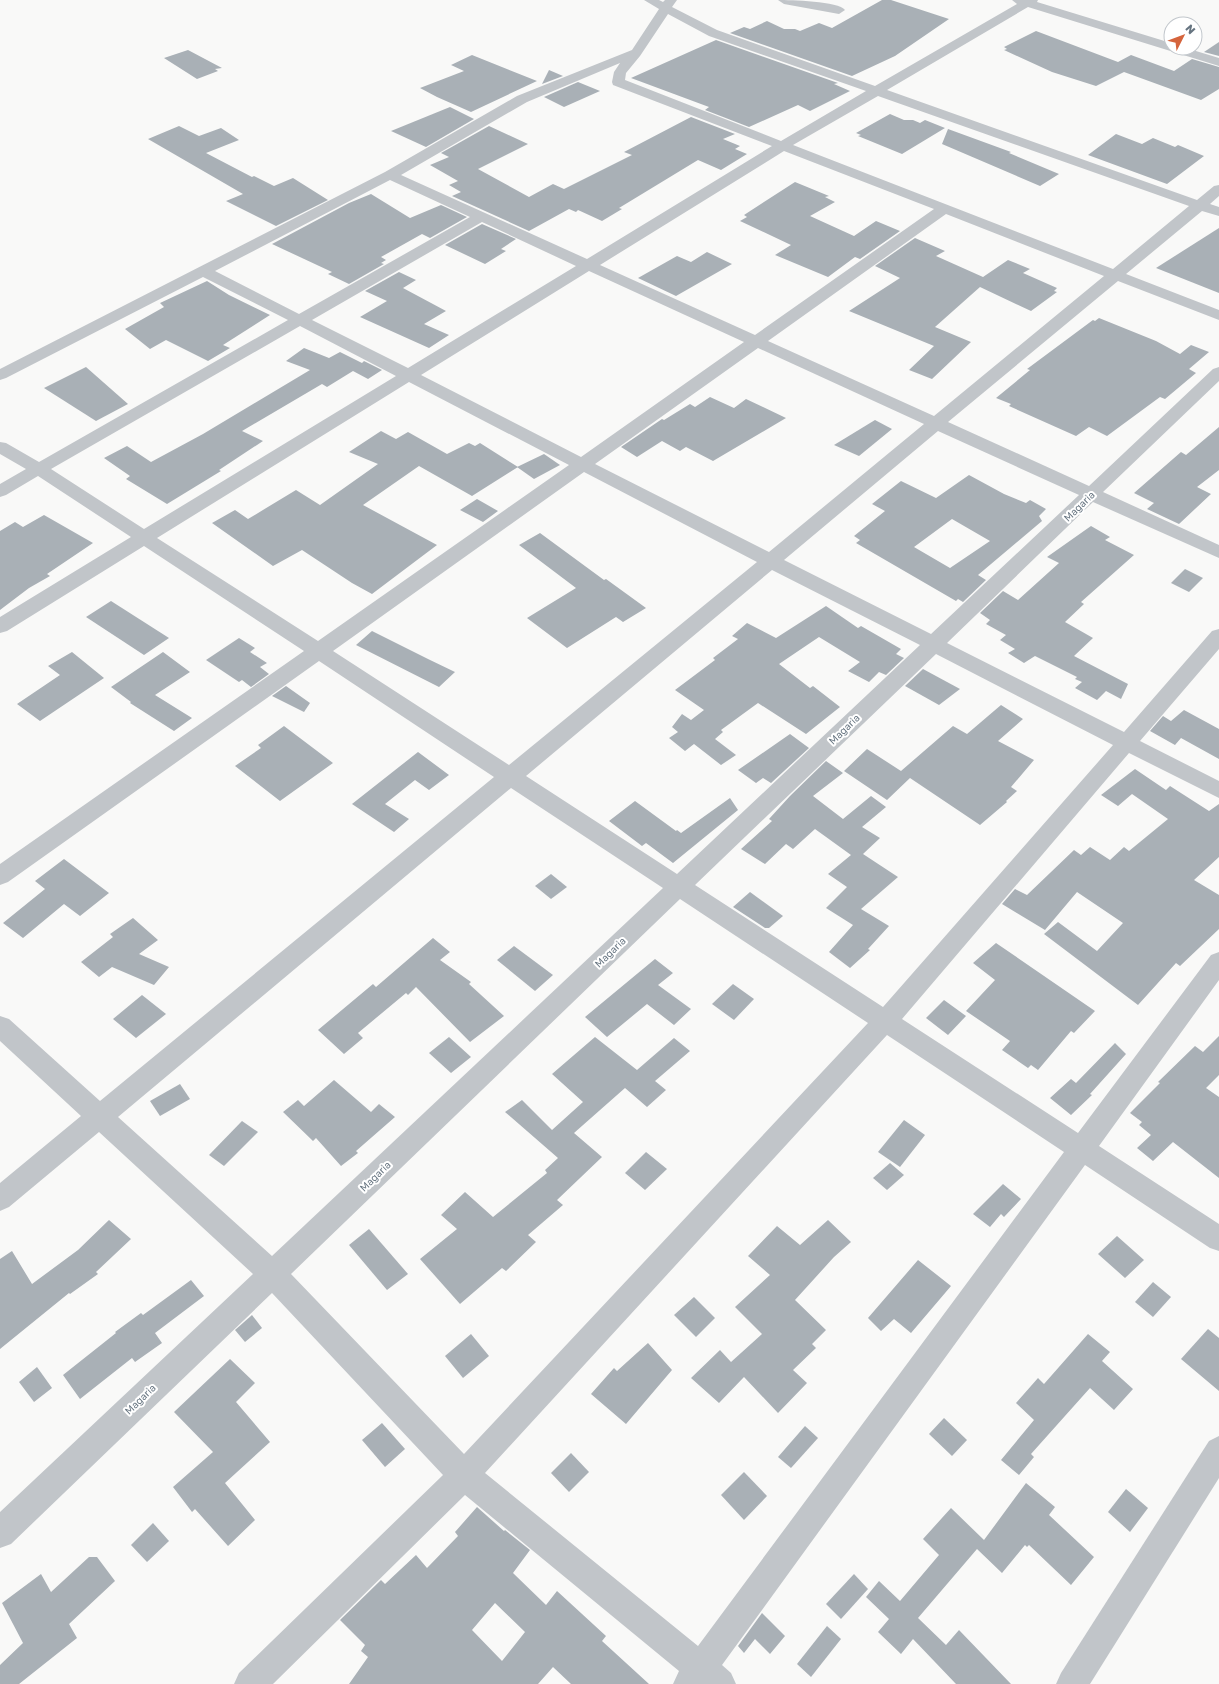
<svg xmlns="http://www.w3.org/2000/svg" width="1219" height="1684" viewBox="0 0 1219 1684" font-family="'Golos Text',sans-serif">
<rect width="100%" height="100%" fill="#f9f9f8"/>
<g fill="#a9b0b6" fill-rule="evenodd">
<path d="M 882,0 L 891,0 L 949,19 L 895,56 L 852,76 L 730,33 L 744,27 L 750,29 L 767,21 L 784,29 L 795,29 L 800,31 L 819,23 L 832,28 Z"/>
<path d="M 1036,31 L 1118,62 L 1131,55 L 1174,71 L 1192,59 L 1219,67 L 1219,89 L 1201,100 L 1124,72 L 1096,86 L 1052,72 L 1004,50 L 1007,49 L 1004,47 Z"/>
<path d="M 716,40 L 838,83 L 834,84 L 850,91 L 810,111 L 798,105 L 749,127 L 705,110 L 709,107 L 631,78 Z"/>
<path d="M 1219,42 L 1219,56 L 1204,52 Z"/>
<path d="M 188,50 L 222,68 L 215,69 L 218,71 L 197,79 L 164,58 Z"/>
<path d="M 472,55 L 537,81 L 471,112 L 437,97 L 420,88 L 464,71 L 451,65 Z"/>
<path d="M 549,70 L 563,76 L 542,84 Z"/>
<path d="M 578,82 L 600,91 L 564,107 L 544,97 Z"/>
<path d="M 450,107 L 474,119 L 426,147 L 391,131 Z"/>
<path d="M 890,114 L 904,120 L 913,120 L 920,123 L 925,120 L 945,128 L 902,154 L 858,136 L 861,135 L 856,133 Z"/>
<path d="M 691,117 L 735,134 L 723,139 L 740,146 L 735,149 L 747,154 L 721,170 L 698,160 L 619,208 L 622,209 L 602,221 L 578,210 L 576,212 L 569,209 L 529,231 L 452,196 L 461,192 L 449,185 L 458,181 L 430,165 L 449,157 L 441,153 L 489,126 L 528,144 L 478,169 L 529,197 L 553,184 L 564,189 L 632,155 L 624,152 Z"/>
<path d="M 179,126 L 199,136 L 221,128 L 239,140 L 206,153 L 252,177 L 254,176 L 274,186 L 293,178 L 328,200 L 276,226 L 226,201 L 243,194 L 148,139 Z"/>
<path d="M 948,129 L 1011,152 L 1009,153 L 1059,174 L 1040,186 L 942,144 Z"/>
<path d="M 1116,134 L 1142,144 L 1153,138 L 1175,147 L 1178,145 L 1204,156 L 1167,184 L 1088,155 Z"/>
<path d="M 795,182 L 829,196 L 825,197 L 835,202 L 810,216 L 854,236 L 876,221 L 900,231 L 860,259 L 855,257 L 828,277 L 775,255 L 791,245 L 740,221 L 747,217 L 744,215 Z"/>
<path d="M 371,194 L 410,218 L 441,205 L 467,217 L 430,238 L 422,234 L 381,257 L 386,260 L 381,263 L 384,264 L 349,284 L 328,274 L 332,272 L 272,244 L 349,203 Z"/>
<path d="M 482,224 L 516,239 L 501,249 L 506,251 L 485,264 L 445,245 Z"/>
<path d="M 1219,228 L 1219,293 L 1156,268 Z"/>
<path d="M 915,238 L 945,251 L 936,256 L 983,277 L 1008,260 L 1030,269 L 1023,273 L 1057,288 L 1054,291 L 1057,292 L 1031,311 L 980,287 L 935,327 L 971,342 L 932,379 L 909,370 L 934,346 L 849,311 L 900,278 L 875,266 Z"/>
<path d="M 707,252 L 732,264 L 676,296 L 638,278 L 677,256 L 691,262 Z"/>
<path d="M 399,272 L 416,280 L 403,288 L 446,311 L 424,324 L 449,335 L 429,348 L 360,317 L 387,301 L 365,291 Z"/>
<path d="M 207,281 L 229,295 L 270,315 L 223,345 L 230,348 L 208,361 L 166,340 L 150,349 L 125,329 L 164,307 L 160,303 Z"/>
<path d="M 1099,318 L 1156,341 L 1180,354 L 1191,345 L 1209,352 L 1189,369 L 1196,373 L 1165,399 L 1160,397 L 1107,436 L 1089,427 L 1076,436 L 1009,406 L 1011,404 L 996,398 L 1030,370 L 1027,369 L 1093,320 L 1095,321 Z"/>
<path d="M 304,348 L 329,358 L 340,352 L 362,363 L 364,361 L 382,370 L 368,379 L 353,371 L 327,387 L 322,384 L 242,431 L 263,441 L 219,470 L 221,471 L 167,504 L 126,479 L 130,476 L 104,458 L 127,446 L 151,462 L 203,434 L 310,370 L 286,361 Z"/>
<path d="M 86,367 L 128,404 L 96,421 L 44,388 Z"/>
<path d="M 710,397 L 734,408 L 746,399 L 786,418 L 713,461 L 686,447 L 680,451 L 662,441 L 637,457 L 621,447 L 662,419 L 664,420 L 690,404 L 695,407 Z"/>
<path d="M 875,420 L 892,429 L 859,456 L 834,445 Z"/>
<path d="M 1219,427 L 1219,470 L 1197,487 L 1211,494 L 1179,524 L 1147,509 L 1154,503 L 1134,493 L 1181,452 L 1186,455 Z"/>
<path d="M 381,431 L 396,439 L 408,432 L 447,454 L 469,443 L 475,446 L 480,443 L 518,467 L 472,496 L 419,466 L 363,505 L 437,545 L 372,594 L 352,583 L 302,550 L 273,566 L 212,523 L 235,510 L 248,519 L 296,490 L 320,505 L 378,464 L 349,452 Z"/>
<path d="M 544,454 L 560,465 L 534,479 L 517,467 Z"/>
<path d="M 969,475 L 1004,494 L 1026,503 L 1030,500 L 1046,509 L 1039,516 L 1042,521 L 978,575 L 986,580 L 963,602 L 958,599 L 956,601 L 856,543 L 860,540 L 854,536 L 885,511 L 872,504 L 901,481 L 936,498 ZM 952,519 L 990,541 L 950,568 L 914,547 Z"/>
<path d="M 477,499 L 498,511 L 483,522 L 460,510 Z"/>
<path d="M 44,515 L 93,543 L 47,574 L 50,576 L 29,588 L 0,610 L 0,531 L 15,522 L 23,527 Z"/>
<path d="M 1091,526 L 1110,537 L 1105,540 L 1134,555 L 1081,602 L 1084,604 L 1065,622 L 1093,638 L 1074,656 L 1128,684 L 1121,699 L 1106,691 L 1097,700 L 1075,688 L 1082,682 L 1075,679 L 1077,677 L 1035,656 L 1024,663 L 1008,653 L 1015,649 L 1000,640 L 1006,635 L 986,624 L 990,620 L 980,613 L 1003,591 L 1018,600 L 1059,563 L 1047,557 Z"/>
<path d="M 540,533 L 604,580 L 606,579 L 646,608 L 623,622 L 616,617 L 567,648 L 527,618 L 576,588 L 519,545 Z"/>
<path d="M 1185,569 L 1203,578 L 1189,592 L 1171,583 Z"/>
<path d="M 111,601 L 169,638 L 144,655 L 86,617 Z"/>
<path d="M 826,606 L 858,628 L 861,626 L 901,649 L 896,654 L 904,658 L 886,675 L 879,672 L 869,682 L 848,671 L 860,662 L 819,637 L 779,664 L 810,688 L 813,686 L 840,707 L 806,734 L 758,703 L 721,730 L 723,732 L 715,739 L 736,755 L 721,765 L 694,744 L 685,751 L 669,738 L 678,732 L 672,727 L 682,714 L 691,720 L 704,710 L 675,690 L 715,660 L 713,658 L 738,639 L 732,636 L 747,623 L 776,638 Z"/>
<path d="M 372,631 L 428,659 L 455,672 L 439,687 L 356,645 Z"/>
<path d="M 239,638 L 255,648 L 250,652 L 267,663 L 260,667 L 269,674 L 251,687 L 242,680 L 239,682 L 206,660 Z"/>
<path d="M 72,652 L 104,678 L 40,721 L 17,704 L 60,675 L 48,666 Z"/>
<path d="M 163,652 L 190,672 L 155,695 L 192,718 L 174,731 L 130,703 L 131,702 L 111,687 Z"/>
<path d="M 923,669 L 960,689 L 939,705 L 905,686 Z"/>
<path d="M 286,686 L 310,703 L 304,712 L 272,696 Z"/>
<path d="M 1001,705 L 1023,719 L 998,741 L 1034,760 L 1011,787 L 1017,791 L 1006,801 L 1007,802 L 980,825 L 910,778 L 887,800 L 844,771 L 867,749 L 901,771 L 953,726 L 967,734 Z"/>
<path d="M 1184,710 L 1219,729 L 1219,759 L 1181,738 L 1175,745 L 1150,731 L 1163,716 L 1171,721 Z"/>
<path d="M 284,726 L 333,763 L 280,801 L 235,766 L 261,748 L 258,745 Z"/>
<path d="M 790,734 L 809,748 L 771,783 L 763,778 L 756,783 L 738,770 Z"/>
<path d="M 418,752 L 449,775 L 429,790 L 415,780 L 385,804 L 409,819 L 394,832 L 352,804 Z"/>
<path d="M 826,761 L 843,773 L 813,796 L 843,819 L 871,796 L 886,807 L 862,827 L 880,838 L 863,854 L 898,877 L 861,909 L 889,926 L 868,949 L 870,950 L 850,968 L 829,952 L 853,925 L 826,908 L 847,887 L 828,874 L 851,855 L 815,829 L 793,849 L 786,844 L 765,864 L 741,849 L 772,821 L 769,819 L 790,796 Z"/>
<path d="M 1135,769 L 1166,790 L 1170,786 L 1209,811 L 1219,804 L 1219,857 L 1194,880 L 1219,895 L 1219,929 L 1180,966 L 1176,963 L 1138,1005 L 1044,934 L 1058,922 L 1097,951 L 1123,923 L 1077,892 L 1045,930 L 1002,904 L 1015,889 L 1027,895 L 1074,850 L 1081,855 L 1090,847 L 1110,860 L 1124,847 L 1129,851 L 1168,819 L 1132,794 L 1118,806 L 1101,795 Z"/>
<path d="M 730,798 L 738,810 L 673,863 L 646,843 L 642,846 L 609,821 L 635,801 L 676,831 L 677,830 L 681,833 Z"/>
<path d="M 64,859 L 109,893 L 80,916 L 64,904 L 23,938 L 3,923 L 45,889 L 35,881 Z"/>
<path d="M 551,874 L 567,887 L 551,899 L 535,886 Z"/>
<path d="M 750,892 L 783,916 L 769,928 L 765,928 L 733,907 Z"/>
<path d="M 133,918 L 158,940 L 139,954 L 169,967 L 154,985 L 112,967 L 99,977 L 81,962 L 113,937 L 110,934 Z"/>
<path d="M 433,938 L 450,952 L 440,960 L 471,982 L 469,984 L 504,1016 L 470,1042 L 416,987 L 408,995 L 406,993 L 358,1033 L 363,1038 L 344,1054 L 318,1030 L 373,984 L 376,987 Z"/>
<path d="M 996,943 L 1095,1011 L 1074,1033 L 1071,1031 L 1038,1070 L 1031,1065 L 1028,1068 L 1002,1050 L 1010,1041 L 966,1011 L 995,980 L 973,963 Z"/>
<path d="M 514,946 L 553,975 L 535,991 L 497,960 Z"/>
<path d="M 655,959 L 673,973 L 658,985 L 691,1009 L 674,1025 L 647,1004 L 607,1037 L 585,1017 Z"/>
<path d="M 733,984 L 754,999 L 734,1020 L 712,1004 Z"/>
<path d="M 142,995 L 166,1014 L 136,1038 L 113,1019 Z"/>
<path d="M 944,1000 L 966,1016 L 948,1035 L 926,1018 Z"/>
<path d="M 1219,1036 L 1219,1075 L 1206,1088 L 1219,1097 L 1219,1178 L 1173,1142 L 1153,1161 L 1137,1148 L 1151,1135 L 1139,1125 L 1142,1122 L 1130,1113 L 1160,1083 L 1158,1082 L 1195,1046 L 1203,1052 Z"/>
<path d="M 449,1037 L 471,1057 L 451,1073 L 429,1053 Z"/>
<path d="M 595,1037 L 637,1070 L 674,1038 L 690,1051 L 655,1081 L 666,1090 L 647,1107 L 625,1088 L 574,1133 L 602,1157 L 557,1200 L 563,1205 L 528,1235 L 536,1242 L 506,1271 L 502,1268 L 460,1304 L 420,1259 L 457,1229 L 441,1215 L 465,1192 L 493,1217 L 547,1173 L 545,1170 L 558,1158 L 505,1112 L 522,1100 L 552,1130 L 583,1102 L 552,1074 Z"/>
<path d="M 1115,1043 L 1126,1054 L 1090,1094 L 1092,1095 L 1071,1115 L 1050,1098 L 1071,1079 L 1076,1083 Z"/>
<path d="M 334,1080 L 371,1112 L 379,1104 L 395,1117 L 356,1151 L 358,1153 L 341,1166 L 316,1138 L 313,1141 L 283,1112 L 298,1100 L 304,1106 Z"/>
<path d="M 180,1084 L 190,1099 L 160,1116 L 150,1101 Z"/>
<path d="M 904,1120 L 925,1135 L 900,1167 L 878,1152 Z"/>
<path d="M 242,1121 L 258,1132 L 224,1166 L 209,1155 Z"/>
<path d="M 646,1152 L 667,1169 L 645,1190 L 625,1173 Z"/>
<path d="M 890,1163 L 904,1175 L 887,1190 L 873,1178 Z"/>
<path d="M 1003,1184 L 1021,1199 L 1004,1217 L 1001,1214 L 990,1227 L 973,1214 Z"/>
<path d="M 109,1220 L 131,1239 L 96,1272 L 98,1274 L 70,1294 L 69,1293 L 0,1349 L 0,1259 L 12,1251 L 32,1284 L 78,1250 Z"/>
<path d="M 828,1220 L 851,1242 L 834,1257 L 795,1300 L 826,1330 L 812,1344 L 816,1348 L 793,1370 L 807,1383 L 778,1413 L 744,1377 L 719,1403 L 691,1378 L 720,1350 L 731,1362 L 762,1334 L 735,1307 L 770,1275 L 748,1256 L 777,1226 L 800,1245 Z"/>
<path d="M 369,1229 L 408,1274 L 387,1290 L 349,1245 Z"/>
<path d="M 1117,1236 L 1144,1260 L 1125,1278 L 1098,1254 Z"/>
<path d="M 918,1260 L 951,1286 L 911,1333 L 894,1319 L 881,1331 L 868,1318 Z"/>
<path d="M 191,1280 L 204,1296 L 155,1333 L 162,1343 L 135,1362 L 132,1358 L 80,1399 L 63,1375 L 116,1333 L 115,1332 L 141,1313 L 143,1315 Z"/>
<path d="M 1153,1282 L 1171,1297 L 1153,1317 L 1135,1302 Z"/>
<path d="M 694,1297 L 715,1318 L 696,1337 L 674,1315 Z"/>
<path d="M 252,1315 L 262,1328 L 245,1342 L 235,1330 Z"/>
<path d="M 1208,1329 L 1219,1338 L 1219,1391 L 1181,1359 Z"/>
<path d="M 471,1334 L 489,1356 L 463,1378 L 445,1356 Z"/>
<path d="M 1088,1334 L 1110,1352 L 1102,1361 L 1133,1389 L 1114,1410 L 1090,1388 L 1031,1454 L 1034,1457 L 1019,1475 L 1001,1460 L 1034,1420 L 1016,1403 L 1038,1378 L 1044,1384 Z"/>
<path d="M 648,1343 L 672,1370 L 626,1424 L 591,1394 L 614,1368 L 617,1371 Z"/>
<path d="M 230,1359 L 255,1383 L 236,1402 L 270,1442 L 225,1483 L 255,1520 L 228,1546 L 195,1509 L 192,1512 L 173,1487 L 213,1452 L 174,1412 Z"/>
<path d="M 37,1367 L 52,1388 L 34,1402 L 19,1382 Z"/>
<path d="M 944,1418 L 967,1440 L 952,1456 L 929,1434 Z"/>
<path d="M 382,1423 L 405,1449 L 385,1467 L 362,1440 Z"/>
<path d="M 805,1426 L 818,1438 L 791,1468 L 778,1457 Z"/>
<path d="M 571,1453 L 589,1472 L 569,1492 L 551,1473 Z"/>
<path d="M 744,1472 L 767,1496 L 744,1520 L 721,1495 Z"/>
<path d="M 1026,1483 L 1055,1507 L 1049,1515 L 1094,1557 L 1071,1585 L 1029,1545 L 1027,1547 L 1025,1545 L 1002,1573 L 977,1549 L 918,1618 L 946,1645 L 959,1630 L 1011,1684 L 956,1684 L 913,1639 L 901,1654 L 878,1632 L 889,1619 L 866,1597 L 879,1581 L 900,1601 L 939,1555 L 923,1539 L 951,1508 L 984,1540 Z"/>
<path d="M 1126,1489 L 1148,1508 L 1130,1532 L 1108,1512 Z"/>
<path d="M 477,1507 L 504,1531 L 505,1530 L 530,1550 L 513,1573 L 546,1605 L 557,1591 L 606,1636 L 602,1641 L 649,1684 L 571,1684 L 553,1667 L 538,1684 L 349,1684 L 368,1657 L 361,1651 L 365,1645 L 340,1620 L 381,1580 L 385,1584 L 416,1555 L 427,1568 L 458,1536 L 455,1532 ZM 495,1603 L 525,1632 L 502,1661 L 472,1630 Z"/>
<path d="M 153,1523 L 169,1541 L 147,1562 L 131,1545 Z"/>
<path d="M 89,1557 L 97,1557 L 115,1581 L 69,1624 L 77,1638 L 19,1684 L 0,1684 L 0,1665 L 23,1643 L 2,1603 L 41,1574 L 51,1592 Z"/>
<path d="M 854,1574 L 868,1589 L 841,1619 L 826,1604 Z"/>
<path d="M 762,1613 L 785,1636 L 770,1654 L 755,1639 L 744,1653 L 738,1646 Z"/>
<path d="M 827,1626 L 841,1639 L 811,1677 L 797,1664 Z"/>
</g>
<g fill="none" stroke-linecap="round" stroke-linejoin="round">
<g fill="#c1c5c9" fill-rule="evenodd">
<path d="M 644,0 L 659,0 L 663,2 L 665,0 L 677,0 L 672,7 L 717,30 L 875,86 L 1017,4 L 1012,0 L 1038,0 L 1037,2 L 1171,43 L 1171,48 L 1186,48 L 1219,58 L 1219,66 L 1028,7 L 887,90 L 1197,200 L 1214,186 L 1219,185 L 1219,196 L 1210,204 L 1219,207 L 1219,216 L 1202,211 L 1126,274 L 1219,310 L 1219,320 L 1118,281 L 948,422 L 1089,486 L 1213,369 L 1219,367 L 1219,381 L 1103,492 L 1219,545 L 1219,558 L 1093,502 L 947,643 L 1124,732 L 1212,631 L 1219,629 L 1219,649 L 1140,741 L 1219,781 L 1219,798 L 1129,753 L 902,1019 L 1078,1133 L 1211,955 L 1219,952 L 1219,980 L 1099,1146 L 1219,1224 L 1219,1251 L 1210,1248 L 1085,1165 L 722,1665 L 731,1673 L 736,1684 L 673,1684 L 679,1671 L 465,1495 L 273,1684 L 234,1684 L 239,1673 L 443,1475 L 272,1293 L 11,1544 L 0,1548 L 0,1512 L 253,1274 L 99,1132 L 9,1207 L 0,1211 L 0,1183 L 81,1116 L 0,1041 L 0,1016 L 9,1019 L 100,1101 L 494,777 L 319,661 L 8,882 L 0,885 L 0,864 L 304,651 L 144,546 L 7,631 L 0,633 L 0,617 L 131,537 L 38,476 L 6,495 L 0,497 L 0,484 L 26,469 L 0,454 L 0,442 L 6,443 L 39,462 L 288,320 L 203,277 L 6,378 L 0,380 L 0,369 L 385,172 L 517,96 L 632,50 L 659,9 ZM 668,14 L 709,36 L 866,91 L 781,141 L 625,80 L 626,73 L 640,56 ZM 620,63 L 614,72 L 612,82 L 613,85 L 772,146 L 587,259 L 401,175 L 527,102 ZM 878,96 L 1189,206 L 1113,269 L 793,145 ZM 784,151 L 934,209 L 755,335 L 600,265 ZM 390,180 L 470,217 L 299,314 L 215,271 ZM 946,214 L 1104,276 L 934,416 L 768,341 ZM 482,222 L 576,266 L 408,368 L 312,320 ZM 589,271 L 744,342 L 581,457 L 421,375 ZM 300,326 L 396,376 L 144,529 L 51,469 ZM 758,348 L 924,424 L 769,552 L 595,464 ZM 409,382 L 569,465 L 318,641 L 157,538 ZM 938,431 L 1079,495 L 931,634 L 784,560 ZM 584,472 L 757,562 L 509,765 L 333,651 ZM 772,570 L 920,645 L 677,874 L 526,776 ZM 936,654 L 1113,745 L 883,1007 L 695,885 ZM 511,788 L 663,888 L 272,1256 L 118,1117 ZM 680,899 L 868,1023 L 464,1454 L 291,1274 ZM 887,1035 L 1064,1152 L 698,1646 L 485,1473 Z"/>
<path d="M 778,0 C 790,0 839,1 845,10 L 839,14 L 784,4 Z"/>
<path d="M 1219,1436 L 1219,1478 L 1090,1684 L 1056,1684 L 1061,1673 L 1209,1441 Z"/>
</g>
</g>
<g text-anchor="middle" stroke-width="4" stroke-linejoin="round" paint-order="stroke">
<g font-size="10" fill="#667480" stroke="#fff">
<text transform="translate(1079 506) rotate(-44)" y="4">Magaria</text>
<text transform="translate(844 729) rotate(-44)" y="4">Magaria</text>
<text transform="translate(610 952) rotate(-44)" y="4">Magaria</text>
<text transform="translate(375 1176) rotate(-44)" y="4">Magaria</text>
<text transform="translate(140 1399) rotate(-44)" y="4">Magaria</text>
</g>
</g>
<g transform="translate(1183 36) rotate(48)"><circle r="19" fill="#ffffff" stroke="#c2c7cc"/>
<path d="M0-3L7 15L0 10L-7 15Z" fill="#d5643c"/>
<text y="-6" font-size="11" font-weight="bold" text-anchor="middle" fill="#667480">N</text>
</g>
</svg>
